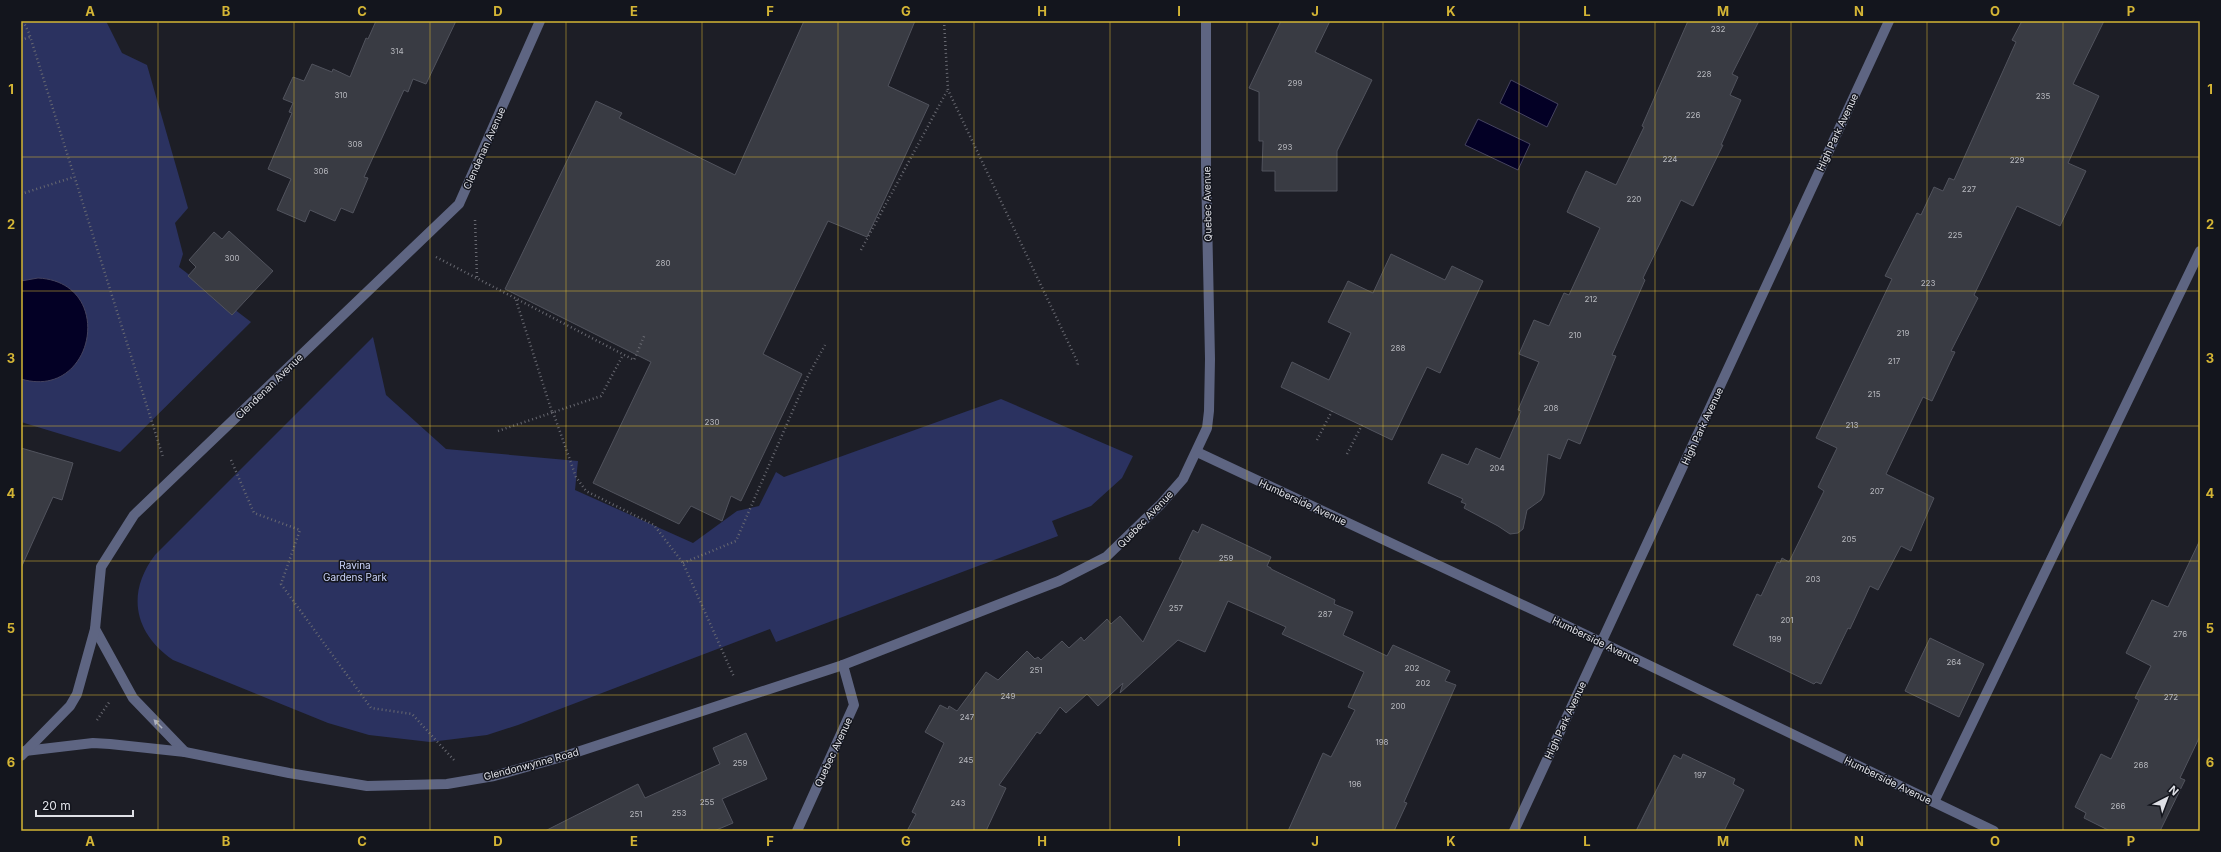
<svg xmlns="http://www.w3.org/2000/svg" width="2221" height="852" viewBox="0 0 2221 852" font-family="Inter,sans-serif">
<rect width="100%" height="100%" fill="#1d1e26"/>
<g fill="#2b3260">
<path d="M 21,21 L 106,21 L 122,53 L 147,65 L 188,208 L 175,223 L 183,254 L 179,267 L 251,322 L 120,452 L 21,422 Z"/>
<path d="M 373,337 L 386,395 L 446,449 L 578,461 L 575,490 L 693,543 L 737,511 L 759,506 L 776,472 L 784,477 L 1001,399 L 1133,456 L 1122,478 L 1091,506 L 1052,521 L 1058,536 L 776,642 L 770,629 L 518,725 L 487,735 L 430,742 L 369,735 L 328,723 L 173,660 C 134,633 126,593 155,555 Z"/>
</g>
<g fill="#030025" stroke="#45435f">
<path d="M 1511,80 L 1558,104 L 1547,127 L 1500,103 Z"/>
<path d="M 1478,119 L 1530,144 L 1518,170 L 1465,145 Z"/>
<path d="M 38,278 C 117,282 95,401 21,379 L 21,281 Z"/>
</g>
<g fill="#393b43" stroke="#51535d">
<path d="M 376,21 L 456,21 L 426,84 L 413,79 L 408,92 L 404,90 L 364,177 L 368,178 L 353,213 L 341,208 L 335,221 L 310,210 L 305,222 L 277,210 L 291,179 L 268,169 L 292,113 L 289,112 L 293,103 L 283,99 L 293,77 L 304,81 L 312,64 L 332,72 L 333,69 L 350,77 L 366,38 L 368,39 Z"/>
<path d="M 804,21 L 915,21 L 888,86 L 929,105 L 867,237 L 828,221 L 763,354 L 802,374 L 741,501 L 731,496 L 722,521 L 691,506 L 679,524 L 593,483 L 651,362 L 505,289 L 596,101 L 622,113 L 619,118 L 735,175 Z"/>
<path d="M 1281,21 L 1330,21 L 1315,52 L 1372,80 L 1337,151 L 1337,191 L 1275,191 L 1275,171 L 1262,171 L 1263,141 L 1259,141 L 1259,92 L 1249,88 Z"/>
<path d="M 1688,21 L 1759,21 L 1732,74 L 1738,77 L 1730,95 L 1741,100 L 1721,145 L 1723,145 L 1693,206 L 1681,200 L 1643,278 L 1645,280 L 1612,355 L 1616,356 L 1580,444 L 1568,439 L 1560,459 L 1548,454 L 1544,494 L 1541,500 L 1527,510 L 1523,529 L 1518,533 L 1510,534 L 1498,526 L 1464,508 L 1466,504 L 1461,502 L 1463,499 L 1428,483 L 1442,454 L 1468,465 L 1476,448 L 1500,459 L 1521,411 L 1518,410 L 1539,362 L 1519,354 L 1534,320 L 1549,326 L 1564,293 L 1569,295 L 1600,228 L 1567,212 L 1575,194 L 1586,171 L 1616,185 L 1644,127 L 1642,126 Z"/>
<path d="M 2022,21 L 2104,21 L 2073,84 L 2099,96 L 2068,163 L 2086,171 L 2060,226 L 2017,206 L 1974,295 L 1978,298 L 1951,351 L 1955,352 L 1932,401 L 1923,397 L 1886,474 L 1934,498 L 1911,551 L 1901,546 L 1878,590 L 1870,586 L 1850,629 L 1848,628 L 1821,684 L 1816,682 L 1814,684 L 1733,645 L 1757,594 L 1761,596 L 1777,562 L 1780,563 L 1782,558 L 1789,562 L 1824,491 L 1818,487 L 1837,448 L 1816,438 L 1892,279 L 1885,276 L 1917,213 L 1921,215 L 1934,187 L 1943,191 L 1949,178 L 1954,180 L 2016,42 L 2012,40 Z"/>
<path d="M 229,231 L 273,271 L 232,315 L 188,276 L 196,267 L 189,260 L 214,232 L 222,239 Z"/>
<path d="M 1391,254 L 1445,280 L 1452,266 L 1483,281 L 1440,373 L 1427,367 L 1392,440 L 1281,387 L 1292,362 L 1329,380 L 1351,333 L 1328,322 L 1348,281 L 1373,293 Z"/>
<path d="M 21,448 L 73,463 L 62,500 L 53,497 L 21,568 Z"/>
<path d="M 1202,524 L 1271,557 L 1267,566 L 1271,568 L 1271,569 L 1335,600 L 1334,604 L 1353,612 L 1343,635 L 1387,656 L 1393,645 L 1450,671 L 1445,681 L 1456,685 L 1404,802 L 1407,803 L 1394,831 L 1288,831 L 1323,753 L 1331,757 L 1355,710 L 1348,707 L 1364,672 L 1282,634 L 1286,627 L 1228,601 L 1205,652 L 1178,640 L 1120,693 L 1123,683 L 1098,706 L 1087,694 L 1066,713 L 1060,707 L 1040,734 L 1037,732 L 999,785 L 1006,788 L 986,831 L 907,831 L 916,814 L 912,812 L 944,743 L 925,732 L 940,705 L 948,709 L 949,706 L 957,711 L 986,672 L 998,680 L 1027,651 L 1035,659 L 1038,657 L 1041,660 L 1062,641 L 1069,648 L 1081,637 L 1084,641 L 1107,619 L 1111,624 L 1120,616 L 1143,642 L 1183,561 L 1179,559 L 1193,530 L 1198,533 Z"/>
<path d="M 2200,540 L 2200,736 L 2180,778 L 2185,780 L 2160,831 L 2110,831 L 2084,818 L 2086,813 L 2075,807 L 2101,754 L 2111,759 L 2139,700 L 2135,698 L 2151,666 L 2126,653 L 2152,600 L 2168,607 Z"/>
<path d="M 1930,638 L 1984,664 L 1959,717 L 1905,691 Z"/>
<path d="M 746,733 L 767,779 L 722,799 L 733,823 L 714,831 L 545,831 L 638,784 L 645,798 L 720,764 L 713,748 Z"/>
<path d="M 1683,754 L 1735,779 L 1733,784 L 1744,790 L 1724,831 L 1636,831 L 1674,755 L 1681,759 Z"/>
</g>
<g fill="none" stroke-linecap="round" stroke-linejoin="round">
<g stroke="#686971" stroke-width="2.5" stroke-dasharray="1 3" stroke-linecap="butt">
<path d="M 23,21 L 29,33 L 163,457"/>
<path d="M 944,21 L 948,90 L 1078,363 L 1077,367"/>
<path d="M 21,40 L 30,37"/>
<path d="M 21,194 L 74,177"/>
<path d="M 475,220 L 477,277"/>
<path d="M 861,250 L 947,91"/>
<path d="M 436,257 L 634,360 L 645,334"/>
<path d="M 516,300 L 552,412"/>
<path d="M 553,412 L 576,477 L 586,491 L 654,525 L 683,563 L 734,677"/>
<path d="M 498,431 L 601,396 L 623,355"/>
<path d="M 1317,440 L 1332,411"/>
<path d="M 1347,454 L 1362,425"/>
<path d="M 231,460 L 254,513 L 300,530 L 281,584 L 371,708 L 412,714 L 454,760"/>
<path d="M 683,563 L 736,541 L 807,378 L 825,345"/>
<path d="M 97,720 L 110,701"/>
</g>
<g stroke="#5e6582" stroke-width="10">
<path d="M 1197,452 L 1559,622 L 1994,831"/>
<path d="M 95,629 L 133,698 L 185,752"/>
<path d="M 25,751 L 93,743 L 110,744 L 185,752 L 289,773 L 367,786 L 447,784 L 494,776 L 565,756 L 843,665"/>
<path d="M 21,756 L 70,706 L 77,694 L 95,629 L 101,567 L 134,515 L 459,204 L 540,21"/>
<path d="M 1934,802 L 2200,251"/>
<path d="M 797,831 L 854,705 L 843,665 L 1059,581 L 1106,557 L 1161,504 L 1183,479 L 1207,428 L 1209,411 L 1210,359 L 1206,168 L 1206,21"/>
<path d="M 1514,831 L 1889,21"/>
</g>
</g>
<defs><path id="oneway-solid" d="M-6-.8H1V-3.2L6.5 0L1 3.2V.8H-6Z"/></defs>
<use fill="#abafbe" href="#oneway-solid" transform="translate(158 724) rotate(-134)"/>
<path fill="none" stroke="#d4b535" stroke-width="1" stroke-opacity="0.55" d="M 158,21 L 158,831M 294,21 L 294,831M 430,21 L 430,831M 566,21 L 566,831M 702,21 L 702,831M 838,21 L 838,831M 974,21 L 974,831M 1110,21 L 1110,831M 1247,21 L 1247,831M 1383,21 L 1383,831M 1519,21 L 1519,831M 1655,21 L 1655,831M 1791,21 L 1791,831M 1927,21 L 1927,831M 2063,21 L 2063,831M 21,157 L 2200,157M 21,291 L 2200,291M 21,426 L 2200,426M 21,561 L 2200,561M 21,695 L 2200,695"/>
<g text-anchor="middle" stroke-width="3" stroke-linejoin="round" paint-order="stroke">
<g font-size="8" fill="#b6b7bd">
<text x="1718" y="32">232</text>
<text x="397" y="54">314</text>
<text x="1704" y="77">228</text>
<text x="1295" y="86">299</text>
<text x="341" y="98">310</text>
<text x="2043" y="99">235</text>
<text x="1693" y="118">226</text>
<text x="355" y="147">308</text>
<text x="1285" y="150">293</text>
<text x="1670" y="162">224</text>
<text x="2017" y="163">229</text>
<text x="321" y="174">306</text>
<text x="1969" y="192">227</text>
<text x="1634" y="202">220</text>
<text x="1955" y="238">225</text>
<text x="232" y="261">300</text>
<text x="663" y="266">280</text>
<text x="1928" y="286">223</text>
<text x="1591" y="302">212</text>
<text x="1903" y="336">219</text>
<text x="1575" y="338">210</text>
<text x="1398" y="351">288</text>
<text x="1894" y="364">217</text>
<text x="1874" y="397">215</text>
<text x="1551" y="411">208</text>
<text x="712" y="425">230</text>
<text x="1852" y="428">213</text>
<text x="1497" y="471">204</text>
<text x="1877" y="494">207</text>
<text x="1849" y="542">205</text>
<text x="1226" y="561">259</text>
<text x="1813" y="582">203</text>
<text x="1176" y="611">257</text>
<text x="1325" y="617">287</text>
<text x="1787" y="623">201</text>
<text x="2180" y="637">276</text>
<text x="1775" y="642">199</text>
<text x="1954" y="665">264</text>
<text x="1412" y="671">202</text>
<text x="1036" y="673">251</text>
<text x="1423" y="686">202</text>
<text x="1008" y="699">249</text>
<text x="2171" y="700">272</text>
<text x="1398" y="709">200</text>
<text x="967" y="720">247</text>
<text x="1382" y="745">198</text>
<text x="966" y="763">245</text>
<text x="740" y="766">259</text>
<text x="2141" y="768">268</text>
<text x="1700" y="778">197</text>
<text x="1355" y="787">196</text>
<text x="707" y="805">255</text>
<text x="958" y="806">243</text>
<text x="2118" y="809">266</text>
<text x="679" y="816">253</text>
<text x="636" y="817">251</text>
</g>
<g font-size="10" fill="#dfe0e6" stroke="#13151d">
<text transform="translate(1837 132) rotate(-65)" y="4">High Park Avenue</text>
<text transform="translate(484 148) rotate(-66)" y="4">Clendenan Avenue</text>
<text transform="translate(1207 204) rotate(-91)" y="4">Quebec Avenue</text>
<text transform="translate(269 386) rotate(-44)" y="4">Clendenan Avenue</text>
<text transform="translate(1702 426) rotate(-65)" y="4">High Park Avenue</text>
<text transform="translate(1303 502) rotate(25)" y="4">Humberside Avenue</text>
<text transform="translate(1145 519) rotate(-46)" y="4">Quebec Avenue</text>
<text transform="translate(1596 640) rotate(26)" y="4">Humberside Avenue</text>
<text transform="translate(1565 720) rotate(-65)" y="4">High Park Avenue</text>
<text transform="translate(833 752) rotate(-65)" y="4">Quebec Avenue</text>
<text transform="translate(531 764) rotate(-15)" y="4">Glendonwynne Road</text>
<text transform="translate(1888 780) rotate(26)" y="4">Humberside Avenue</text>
</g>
<g font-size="10" fill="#cdd6fd" stroke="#13151d">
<text x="355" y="569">Ravina<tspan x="355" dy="12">Gardens Park</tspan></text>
</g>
</g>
<rect width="2221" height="852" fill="none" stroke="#13151d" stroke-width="44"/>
<g transform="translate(2167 798) rotate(42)" stroke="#13151d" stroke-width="3" paint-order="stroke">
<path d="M0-3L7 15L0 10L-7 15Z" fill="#dfe0e6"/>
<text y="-6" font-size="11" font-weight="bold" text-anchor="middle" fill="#dfe0e6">N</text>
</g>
<path d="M36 810v6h97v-6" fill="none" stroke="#dfe0e6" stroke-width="2"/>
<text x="42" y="810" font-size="12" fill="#dfe0e6" stroke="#13151d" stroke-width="3" paint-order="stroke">20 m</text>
<rect x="22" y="22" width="2177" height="808" fill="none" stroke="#d4b535" stroke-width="1.5"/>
<g font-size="13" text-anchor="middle" font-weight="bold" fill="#d4b535">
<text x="90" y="16">A</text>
<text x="226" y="16">B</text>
<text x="362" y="16">C</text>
<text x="498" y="16">D</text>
<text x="634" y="16">E</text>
<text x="770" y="16">F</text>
<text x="906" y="16">G</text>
<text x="1042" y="16">H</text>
<text x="1179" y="16">I</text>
<text x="1315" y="16">J</text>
<text x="1451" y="16">K</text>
<text x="1587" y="16">L</text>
<text x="1723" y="16">M</text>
<text x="1859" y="16">N</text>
<text x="1995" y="16">O</text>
<text x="2131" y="16">P</text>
<text x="11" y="94">1</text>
<text x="2210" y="94">1</text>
<text x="11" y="229">2</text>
<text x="2210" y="229">2</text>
<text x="11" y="363">3</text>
<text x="2210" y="363">3</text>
<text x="11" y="498">4</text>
<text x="2210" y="498">4</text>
<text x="11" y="633">5</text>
<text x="2210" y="633">5</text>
<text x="11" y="767">6</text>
<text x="2210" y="767">6</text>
<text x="90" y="846">A</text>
<text x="226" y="846">B</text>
<text x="362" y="846">C</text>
<text x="498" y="846">D</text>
<text x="634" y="846">E</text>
<text x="770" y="846">F</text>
<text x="906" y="846">G</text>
<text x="1042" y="846">H</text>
<text x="1179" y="846">I</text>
<text x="1315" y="846">J</text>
<text x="1451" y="846">K</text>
<text x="1587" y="846">L</text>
<text x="1723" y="846">M</text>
<text x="1859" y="846">N</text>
<text x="1995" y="846">O</text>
<text x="2131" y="846">P</text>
</g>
</svg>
